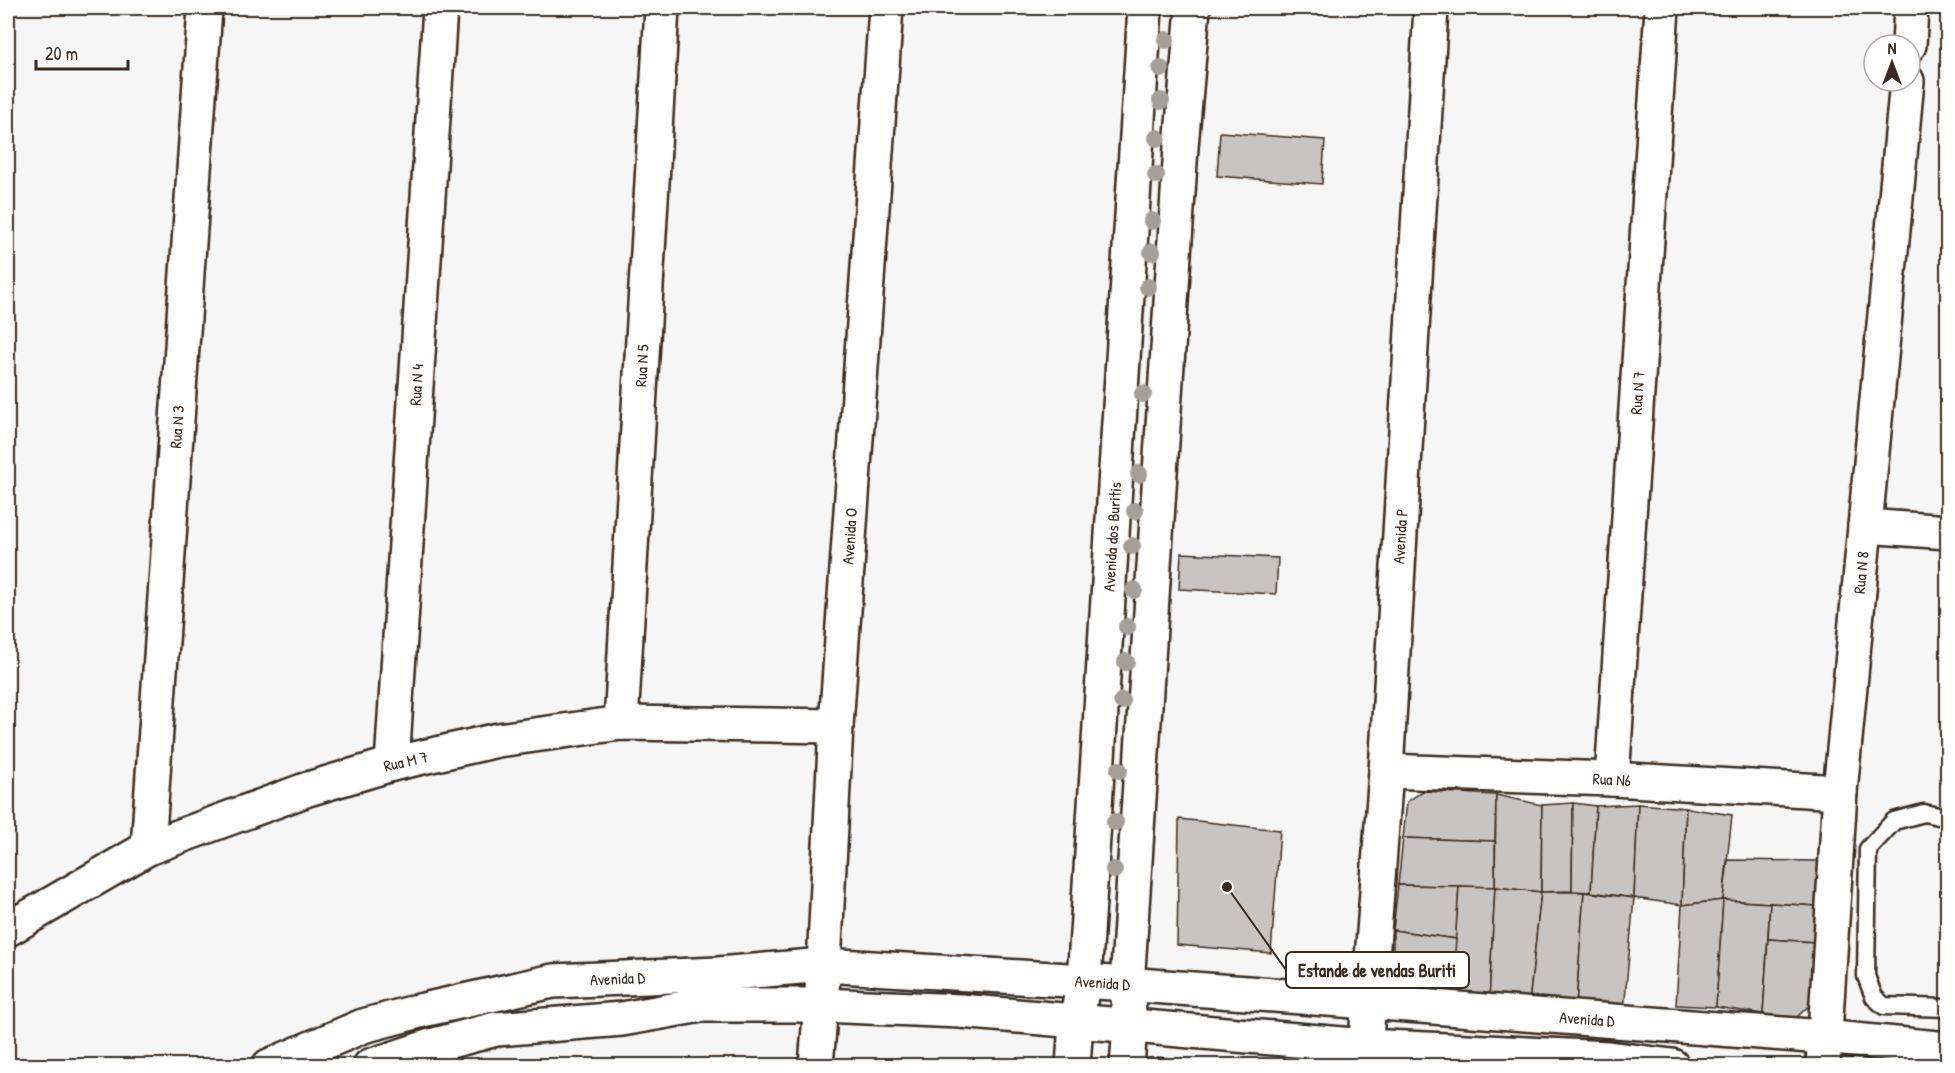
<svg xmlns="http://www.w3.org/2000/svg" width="1955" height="1073" viewBox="0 0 1955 1073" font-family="'Patrick Hand',sans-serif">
<rect width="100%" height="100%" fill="#f7f6f6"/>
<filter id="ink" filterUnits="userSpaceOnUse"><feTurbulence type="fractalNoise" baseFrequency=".0167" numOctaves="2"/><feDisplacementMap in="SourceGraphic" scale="12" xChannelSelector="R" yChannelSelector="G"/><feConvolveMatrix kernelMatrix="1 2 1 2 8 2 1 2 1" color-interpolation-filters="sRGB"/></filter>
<g filter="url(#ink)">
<g fill="#c9c3c1" stroke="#3b2a1e" stroke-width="1.5">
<path d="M 1220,132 L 1325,140 L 1322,184 L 1217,176 Z"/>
<path d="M 1181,553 L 1278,558 L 1276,594 L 1179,589 Z"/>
<path d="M 1423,791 L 1496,795 L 1495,841 L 1403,838 L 1407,802 Z"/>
<path d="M 1496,795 L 1542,805 L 1541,892 L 1495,887 Z"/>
<path d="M 1573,803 L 1572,891 L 1541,892 L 1542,805 Z"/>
<path d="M 1573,803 L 1596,806 L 1591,892 L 1572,891 Z"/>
<path d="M 1638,804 L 1634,898 L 1591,892 L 1596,806 Z"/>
<path d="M 1638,804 L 1686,808 L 1682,905 L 1634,898 Z"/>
<path d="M 1686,808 L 1732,815 L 1723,900 L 1682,905 Z"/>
<path d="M 1179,819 L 1280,830 L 1271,953 L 1177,945 Z"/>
<path d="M 1403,838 L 1495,841 L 1495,887 L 1398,885 Z"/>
<path d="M 1728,860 L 1820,861 L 1816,906 L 1723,900 Z"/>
<path d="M 1398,885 L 1459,886 L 1456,939 L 1393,930 Z"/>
<path d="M 1459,886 L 1495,887 L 1489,1002 L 1452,991 Z"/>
<path d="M 1495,887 L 1541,892 L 1529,1004 L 1489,1002 Z"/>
<path d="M 1541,892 L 1584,892 L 1576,1006 L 1529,1004 Z"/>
<path d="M 1584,892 L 1634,898 L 1624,1011 L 1576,1006 Z"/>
<path d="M 1723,900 L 1716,1007 L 1676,1005 L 1682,905 Z"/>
<path d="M 1723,900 L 1770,903 L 1763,1014 L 1716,1007 Z"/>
<path d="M 1770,903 L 1816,906 L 1815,942 L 1768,939 Z"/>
<path d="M 1393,930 L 1456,939 L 1452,991 L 1413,990 L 1397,980 L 1393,967 Z"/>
<path d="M 1768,939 L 1815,942 L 1817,998 L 1794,1020 L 1763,1014 Z"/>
<path d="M 1157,1057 L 1196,1062 L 1196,1066 L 1148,1066 Z"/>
</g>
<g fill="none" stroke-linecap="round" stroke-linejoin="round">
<g stroke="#3b2a1e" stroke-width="21">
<path id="lane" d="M 1948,818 L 1924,813 L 1894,821 L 1868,849 L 1866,976 L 1874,997 L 1884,1006 L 1948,1008"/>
</g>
<g stroke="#3b2a1e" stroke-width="38">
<g id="street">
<path d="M 1909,45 L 1911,8"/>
<path d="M 1865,526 L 1948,532"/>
<path id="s1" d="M 621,723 L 662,8"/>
<path id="s2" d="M 392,764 L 440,8"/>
<path id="s3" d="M 1386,771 L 1612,779 L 1840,792"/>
<path id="s4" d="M 1612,779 L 1662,8"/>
<path id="s5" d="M 148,848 L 205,8"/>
<path id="s6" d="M 8,929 L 148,848 L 308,789 L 392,764 L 498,740 L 621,723 L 836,726"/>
<path id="s7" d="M 816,1066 L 824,965 L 836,726 L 886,8"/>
<path id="s8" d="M 1364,1066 L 1386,771 L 1431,8"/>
<path id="s9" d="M 1823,1066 L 1840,792 L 1907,81"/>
</g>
</g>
<g stroke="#3b2a1e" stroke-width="38">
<g id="secondary">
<path id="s10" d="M 269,1066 L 363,1026 L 423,1010 L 553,981 L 718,974 L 824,965 L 1084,981 L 1368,1002 L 1823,1037 L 1948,1049"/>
<path d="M 370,1066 L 431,1046 L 496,1029 L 622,1019 L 701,1005 L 821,1005 L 960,1011 L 1365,1046 L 1608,1058 L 1672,1066"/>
<path id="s11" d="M 1073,1066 L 1076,1022 L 1084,981 L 1145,8"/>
<path d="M 1127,1066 L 1130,1026 L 1127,985 L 1181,147 L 1193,8"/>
</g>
</g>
<use href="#lane" stroke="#fff" stroke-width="16"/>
<use href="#street" stroke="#fff" stroke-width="33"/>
<use href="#secondary" stroke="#fff" stroke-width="33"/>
</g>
<g fill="#a69e98">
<circle cx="1166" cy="40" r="9"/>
<circle cx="1161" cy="69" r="9"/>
<circle cx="1161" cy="101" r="9"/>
<circle cx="1157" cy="138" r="9"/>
<circle cx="1156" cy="175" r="9"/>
<circle cx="1152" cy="221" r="9"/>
<circle cx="1152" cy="252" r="9"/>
<circle cx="1148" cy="287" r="9"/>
<circle cx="1143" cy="394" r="9"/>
<circle cx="1139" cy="474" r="9"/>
<circle cx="1135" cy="511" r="9"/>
<circle cx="1132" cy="546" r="9"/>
<circle cx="1134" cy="590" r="9"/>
<circle cx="1127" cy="627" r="9"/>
<circle cx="1126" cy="662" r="9"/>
<circle cx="1122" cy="701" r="9"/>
<circle cx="1119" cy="770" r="9"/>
<circle cx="1115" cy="822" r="9"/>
<circle cx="1114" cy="870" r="9"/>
</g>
</g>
<g text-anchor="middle" stroke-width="5" stroke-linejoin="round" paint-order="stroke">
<g font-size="16" fill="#3b2a1e" stroke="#fff">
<text dy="6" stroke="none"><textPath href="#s1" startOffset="358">Rua N 5</textPath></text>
<text dy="6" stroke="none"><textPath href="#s2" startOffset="380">Rua N 4</textPath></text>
<text dy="6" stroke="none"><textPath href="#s4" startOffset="387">Rua N 7</textPath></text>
<text dy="6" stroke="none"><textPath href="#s5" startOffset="422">Rua N 3</textPath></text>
<text dy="6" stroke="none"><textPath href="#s7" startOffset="531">Avenida O</textPath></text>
<text dy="6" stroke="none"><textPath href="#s11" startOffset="531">Avenida dos Buritis</textPath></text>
<text dy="6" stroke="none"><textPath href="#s8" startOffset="531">Avenida P</textPath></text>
<text dy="6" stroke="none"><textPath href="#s9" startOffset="495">Rua N 8</textPath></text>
<text dy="6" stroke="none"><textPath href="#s6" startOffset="434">Rua M 7</textPath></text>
<text dy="6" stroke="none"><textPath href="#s3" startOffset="226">Rua N6</textPath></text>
<text dy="6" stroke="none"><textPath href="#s10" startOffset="362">Avenida D</textPath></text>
<text dy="6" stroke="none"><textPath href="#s10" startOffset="848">Avenida D</textPath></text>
<text dy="6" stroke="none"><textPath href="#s10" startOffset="1334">Avenida D</textPath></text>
</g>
</g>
<path fill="none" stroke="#3b2a1e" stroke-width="2" d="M1227 887L1286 970"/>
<circle fill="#3b2a1e" stroke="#fff" stroke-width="2" cx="1227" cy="887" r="6"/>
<rect fill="#fff" stroke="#3b2a1e" stroke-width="2" x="1286" y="952" width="183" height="36" rx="6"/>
<g font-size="18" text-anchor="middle" font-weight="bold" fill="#3b2a1e">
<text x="1377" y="977">Estande de vendas Buriti</text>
</g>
<rect width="1955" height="1073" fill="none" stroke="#fff" stroke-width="30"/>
<rect x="15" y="15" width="1925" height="1043" fill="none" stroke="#3b2a1e" stroke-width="2" filter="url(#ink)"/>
<g transform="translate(1892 63)"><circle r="28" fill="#ffffff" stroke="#b1aaa5" stroke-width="1.5"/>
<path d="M0-4.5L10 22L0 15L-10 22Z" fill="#3b2a1e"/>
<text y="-9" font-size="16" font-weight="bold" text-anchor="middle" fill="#3b2a1e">N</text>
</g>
<path d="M36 60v9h92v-9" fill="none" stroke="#3b2a1e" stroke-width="3"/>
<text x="45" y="60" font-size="18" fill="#3b2a1e" stroke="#ffffff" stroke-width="4.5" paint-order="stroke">20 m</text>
</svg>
